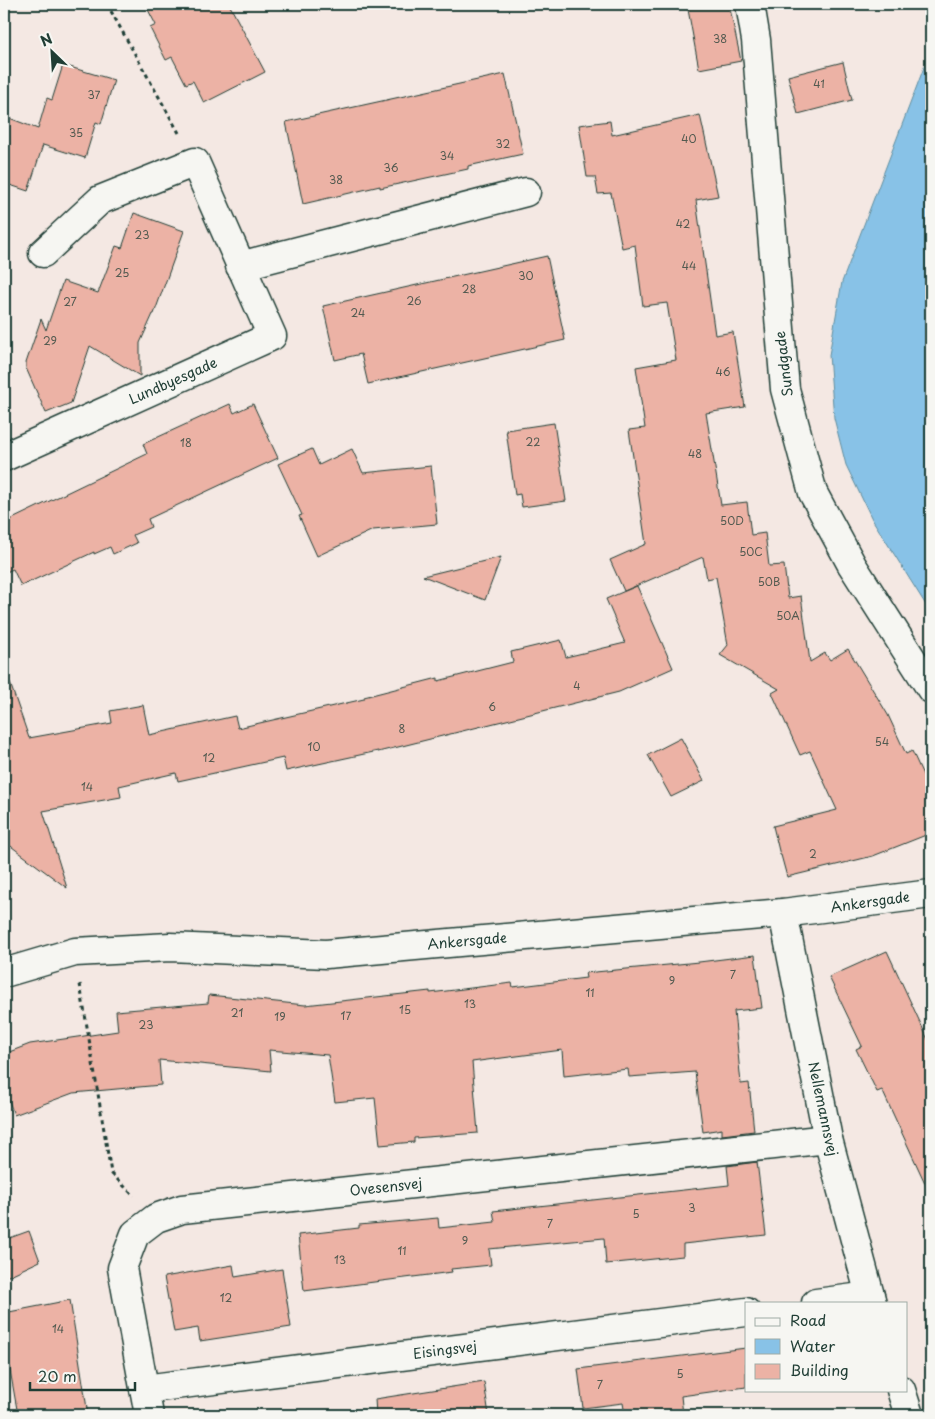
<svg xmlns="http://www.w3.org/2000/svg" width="935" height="1419" viewBox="0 0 935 1419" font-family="'Playpen Sans',sans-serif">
<rect width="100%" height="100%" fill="#f4e8e3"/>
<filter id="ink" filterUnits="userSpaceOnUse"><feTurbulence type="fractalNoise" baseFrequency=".02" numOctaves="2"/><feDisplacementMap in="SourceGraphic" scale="10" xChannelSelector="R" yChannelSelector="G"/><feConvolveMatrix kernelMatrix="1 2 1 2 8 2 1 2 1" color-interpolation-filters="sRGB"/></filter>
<g filter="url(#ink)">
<path fill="#88c2e7" stroke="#5e8d9f" d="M 931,49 L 931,613 L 872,519 L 846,465 L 834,418 L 829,355 L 842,282 Z"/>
<g fill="#ecb2a5" stroke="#1f3d34">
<path d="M 145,4 L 229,4 L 265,72 L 204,103 L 193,81 L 186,84 L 172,57 L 166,60 L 150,28 L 156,25 Z"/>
<path d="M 687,4 L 729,4 L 741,61 L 699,69 Z"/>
<path d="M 843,62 L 852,100 L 798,114 L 788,76 Z"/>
<path d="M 63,65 L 114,80 L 101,124 L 96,122 L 85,158 L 43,145 L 28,191 L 4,183 L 4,116 L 38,129 L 47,98 L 52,100 Z"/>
<path d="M 505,74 L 523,154 L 468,166 L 468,169 L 380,188 L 380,186 L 303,204 L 286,122 Z"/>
<path d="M 700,115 L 718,196 L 696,200 L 715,335 L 733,332 L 745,407 L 706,413 L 721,505 L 747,502 L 751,535 L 765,533 L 769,566 L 784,565 L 788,598 L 801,596 L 810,662 L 825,653 L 830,660 L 848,649 L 888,715 L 906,754 L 912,751 L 931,792 L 931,833 L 873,856 L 787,877 L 781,855 L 780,855 L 773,826 L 837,810 L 810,751 L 800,755 L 772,693 L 779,689 L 720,655 L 728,645 L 716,577 L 707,579 L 703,557 L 624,591 L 610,560 L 646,544 L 629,430 L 645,428 L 636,367 L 676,360 L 667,303 L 643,306 L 635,245 L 622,248 L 611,193 L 598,194 L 595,177 L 587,177 L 579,125 L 610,121 L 612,135 Z"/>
<path d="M 134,213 L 184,231 L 154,314 L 153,314 L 140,343 L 140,376 L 90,346 L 71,403 L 46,413 L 26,368 L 26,363 L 41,319 L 46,330 L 63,281 L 98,293 L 116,246 L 122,248 Z"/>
<path d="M 547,256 L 565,340 L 368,384 L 361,354 L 335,360 L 323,306 Z"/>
<path d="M 230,404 L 234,413 L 253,404 L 278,458 L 148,519 L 151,527 L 133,535 L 137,543 L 113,554 L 110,547 L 94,554 L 94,552 L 21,586 L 13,569 L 4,573 L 4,523 L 147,454 L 143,444 Z"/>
<path d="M 554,423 L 566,501 L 522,507 L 520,494 L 515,495 L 506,430 Z"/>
<path d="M 312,449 L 319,465 L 352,449 L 363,473 L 431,466 L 437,524 L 373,530 L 317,556 L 299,516 L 302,515 L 278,464 Z"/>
<path d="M 501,557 L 485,600 L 423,576 Z"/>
<path d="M 637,586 L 673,668 L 619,692 L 378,752 L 378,751 L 286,771 L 283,758 L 178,781 L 176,773 L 119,786 L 121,797 L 43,811 L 67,888 L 4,841 L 4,680 L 9,680 L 29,738 L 112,723 L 110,711 L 143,705 L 149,735 L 235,716 L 238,728 L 364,699 L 364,697 L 438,678 L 438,681 L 513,662 L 511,652 L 561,640 L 566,657 L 625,643 L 606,599 Z"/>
<path d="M 681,738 L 704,781 L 671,797 L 648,755 Z"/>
<path d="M 887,951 L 931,1046 L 931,1196 L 882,1090 L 877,1092 L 856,1049 L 862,1046 L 829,977 Z"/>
<path d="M 755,955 L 762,1008 L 734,1011 L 741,1084 L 749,1083 L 754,1131 L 722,1135 L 722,1129 L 703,1132 L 695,1072 L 629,1077 L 628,1069 L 564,1076 L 562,1050 L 472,1062 L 478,1133 L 414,1138 L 414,1142 L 380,1145 L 375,1098 L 335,1102 L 328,1055 L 269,1050 L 271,1071 L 159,1060 L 161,1085 L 73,1093 L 14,1115 L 4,1087 L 4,1054 L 30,1044 L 118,1031 L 116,1011 L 208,1003 L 209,995 L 305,1005 L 430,991 L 430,993 L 512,983 L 513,987 L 586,978 L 585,973 L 699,962 Z"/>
<path d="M 757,1162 L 766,1235 L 683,1244 L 683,1256 L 606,1264 L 604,1238 L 489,1249 L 491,1265 L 451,1269 L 452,1272 L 304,1291 L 298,1235 L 359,1228 L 359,1225 L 438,1218 L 439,1228 L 495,1222 L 493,1211 L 729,1185 L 727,1166 Z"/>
<path d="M 29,1231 L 40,1261 L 4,1278 L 4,1240 Z"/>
<path d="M 233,1265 L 235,1277 L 282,1269 L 291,1327 L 200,1341 L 198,1328 L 174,1332 L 164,1277 Z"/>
<path d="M 70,1300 L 88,1415 L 18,1415 L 4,1336 L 4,1313 Z"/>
<path d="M 746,1348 L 746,1387 L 681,1396 L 683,1415 L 625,1415 L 623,1403 L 583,1408 L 578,1369 Z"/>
<path d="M 484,1382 L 489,1415 L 376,1415 L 375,1399 Z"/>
</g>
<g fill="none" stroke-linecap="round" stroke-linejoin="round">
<g stroke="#1f3d34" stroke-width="31">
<g id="minor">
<path d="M 750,4 L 756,40 L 785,389 L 813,493 L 852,565 L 931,689"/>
<path d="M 240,266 L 526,192"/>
<path d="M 4,457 L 272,336 L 195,162 L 100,200 L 43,253"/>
<path d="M 783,913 L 828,1139 L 872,1303"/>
<path d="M 4,973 L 75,952 L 170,947 L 326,954 L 783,913 L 931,894"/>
<path d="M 816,1303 L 870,1296"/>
<path d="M 144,1389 L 746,1312"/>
<path d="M 901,1390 L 909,1415"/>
<path d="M 149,1415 L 122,1268 L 135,1234 L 156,1218 L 182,1209 L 828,1139"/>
</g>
</g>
<g stroke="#1f3d34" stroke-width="3" stroke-dasharray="4 4" stroke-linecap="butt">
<path d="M 107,4 L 179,133"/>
<path d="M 80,984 L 111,1173 L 134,1196"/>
</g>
<use href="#minor" stroke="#f6f6f2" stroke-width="28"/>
</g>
</g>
<g text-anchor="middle" stroke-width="5" stroke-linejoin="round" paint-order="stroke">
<g font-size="11" fill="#525a50">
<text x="720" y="43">38</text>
<text x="819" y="88">41</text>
<text x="94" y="99">37</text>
<text x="76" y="137">35</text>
<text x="689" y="143">40</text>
<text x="503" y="148">32</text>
<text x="447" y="160">34</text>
<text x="391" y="172">36</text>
<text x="336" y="184">38</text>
<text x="683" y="228">42</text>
<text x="142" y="239">23</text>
<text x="689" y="270">44</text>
<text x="122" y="277">25</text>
<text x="526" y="280">30</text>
<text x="469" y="293">28</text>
<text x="414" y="305">26</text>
<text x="70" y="306">27</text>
<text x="358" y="317">24</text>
<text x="50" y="345">29</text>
<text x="723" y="376">46</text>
<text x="533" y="446">22</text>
<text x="186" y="447">18</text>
<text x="695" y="458">48</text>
<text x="732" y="525">50D</text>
<text x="751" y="556">50C</text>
<text x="769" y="586">50B</text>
<text x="788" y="620">50A</text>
<text x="577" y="690">4</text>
<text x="492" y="711">6</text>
<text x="402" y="733">8</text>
<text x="882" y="746">54</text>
<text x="314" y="751">10</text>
<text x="209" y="762">12</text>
<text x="87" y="791">14</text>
<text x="813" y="858">2</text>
<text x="733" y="979">7</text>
<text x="672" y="985">9</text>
<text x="590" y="997">11</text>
<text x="470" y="1008">13</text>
<text x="405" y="1014">15</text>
<text x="237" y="1017">21</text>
<text x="346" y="1020">17</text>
<text x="280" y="1021">19</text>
<text x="146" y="1029">23</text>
<text x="692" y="1212">3</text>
<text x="636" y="1218">5</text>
<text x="550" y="1228">7</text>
<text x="465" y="1245">9</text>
<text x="402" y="1255">11</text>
<text x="340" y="1264">13</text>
<text x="226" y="1302">12</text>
<text x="58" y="1333">14</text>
<text x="680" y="1378">5</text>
<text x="600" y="1389">7</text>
</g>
<g font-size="14" fill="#1f3d34" stroke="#f6f6f2">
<text transform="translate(784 364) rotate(-97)" y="5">Sundgade</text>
<text transform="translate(173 381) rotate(-24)" y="5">Lundbyesgade</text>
<text transform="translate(870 902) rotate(-8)" y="5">Ankersgade</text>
<text transform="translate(467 941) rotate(-5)" y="5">Ankersgade</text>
<text transform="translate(823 1109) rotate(78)" y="5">Nellemannsvej</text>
<text transform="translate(386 1187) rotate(-6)" y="5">Ovesensvej</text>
<text transform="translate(445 1350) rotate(-7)" y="5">Eisingsvej</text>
</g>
</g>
<rect width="935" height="1419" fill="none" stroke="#f6f6f2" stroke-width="20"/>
<rect x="10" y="10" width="915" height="1399" fill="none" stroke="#1f3d34" stroke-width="2" filter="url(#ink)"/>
<rect x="745" y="1302" width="162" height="90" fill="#f6f6f2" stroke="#a0aca6"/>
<rect x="755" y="1318" width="25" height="8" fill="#f6f6f2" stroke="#a0aca6"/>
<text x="790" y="1326" font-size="15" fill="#1f3d34">Road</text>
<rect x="755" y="1339" width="25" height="15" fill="#88c2e7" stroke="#a0aca6"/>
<text x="790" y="1352" font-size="15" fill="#1f3d34">Water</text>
<rect x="755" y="1364" width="25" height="15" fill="#ecb2a5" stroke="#a0aca6"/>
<text x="790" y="1376" font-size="15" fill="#1f3d34">Building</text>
<g transform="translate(52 52) rotate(335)" stroke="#f6f6f2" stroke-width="4" paint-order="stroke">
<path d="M0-4L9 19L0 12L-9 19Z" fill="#1f3d34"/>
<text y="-8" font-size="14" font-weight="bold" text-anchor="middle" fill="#1f3d34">N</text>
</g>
<path d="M30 1382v8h105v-8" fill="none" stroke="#1f3d34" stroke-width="2.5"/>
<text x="38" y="1382" font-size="15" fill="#1f3d34" stroke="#f6f6f2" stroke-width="4" paint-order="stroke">20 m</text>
</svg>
